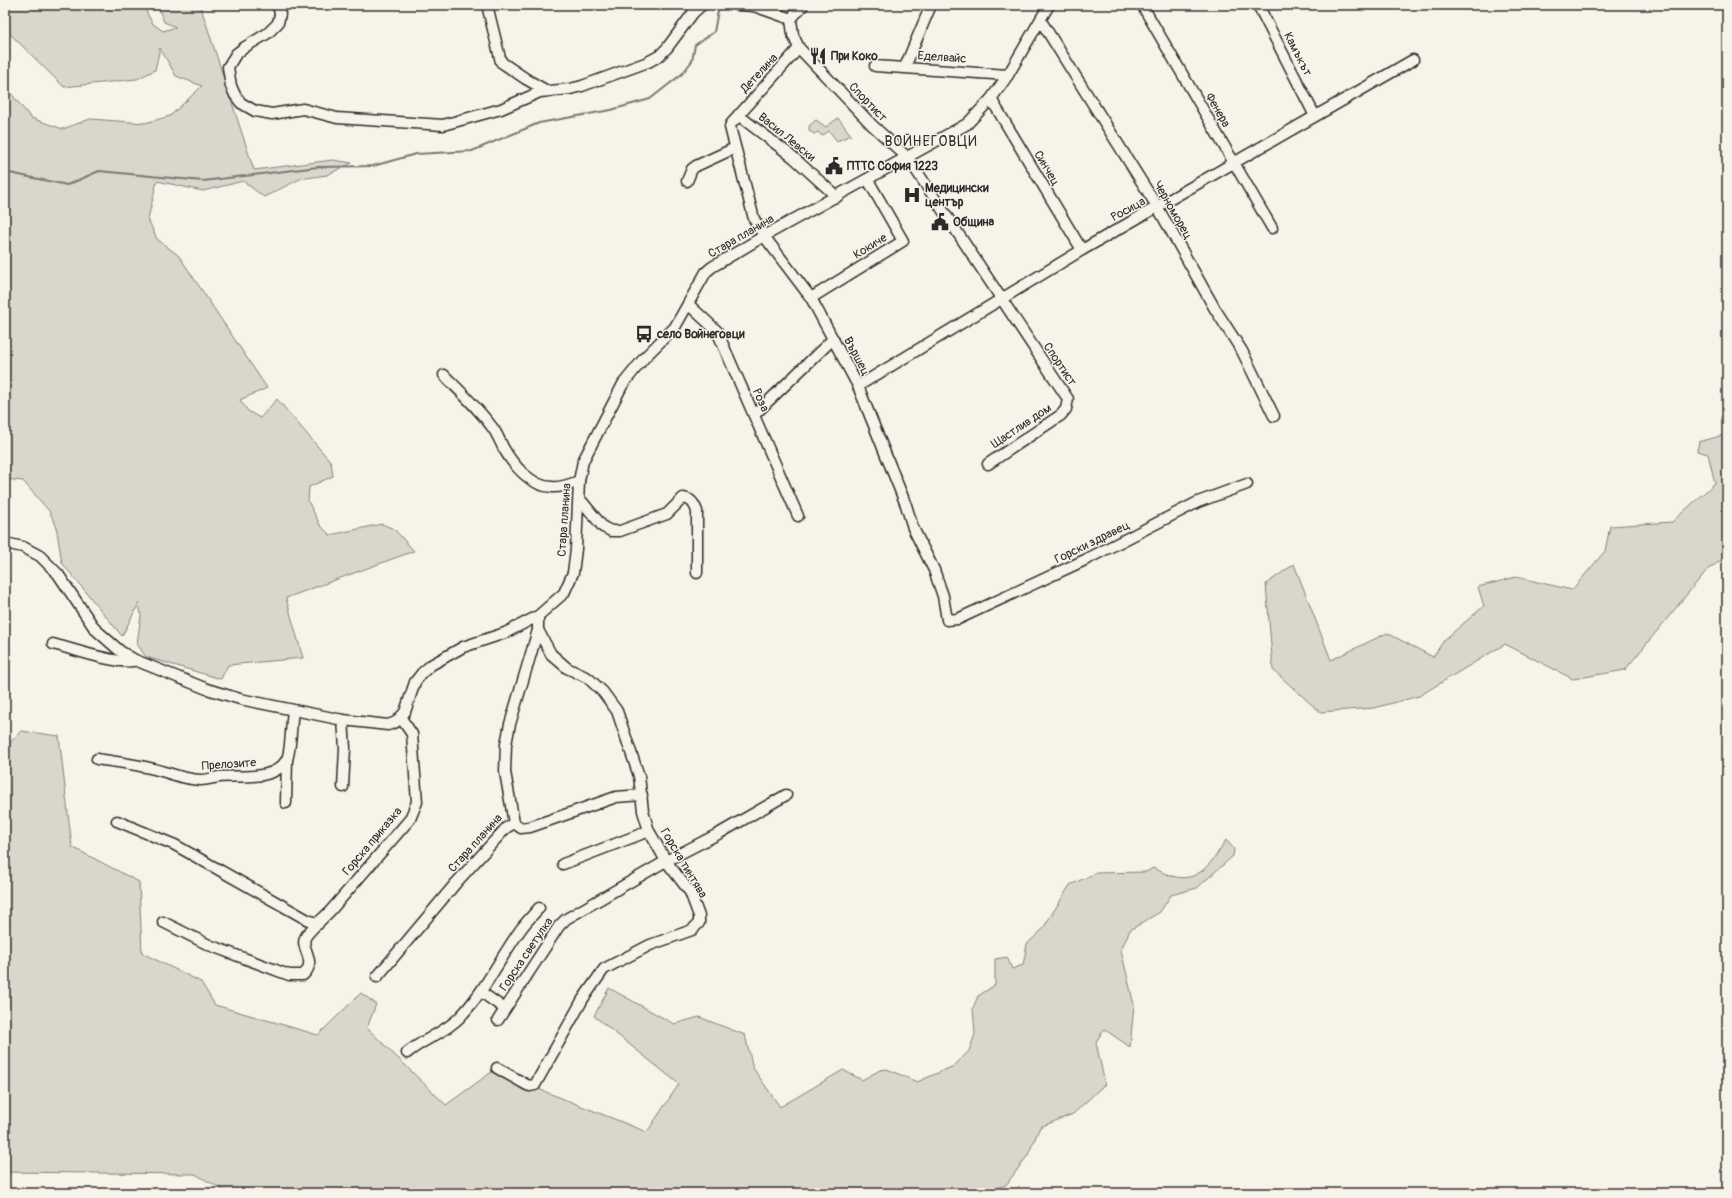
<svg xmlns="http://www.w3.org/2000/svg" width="1732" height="1198" viewBox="0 0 1732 1198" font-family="Pangolin,sans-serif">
<rect width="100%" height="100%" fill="#f7f3e8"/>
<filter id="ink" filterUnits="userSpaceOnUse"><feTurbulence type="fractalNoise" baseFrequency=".025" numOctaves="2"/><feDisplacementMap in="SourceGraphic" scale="8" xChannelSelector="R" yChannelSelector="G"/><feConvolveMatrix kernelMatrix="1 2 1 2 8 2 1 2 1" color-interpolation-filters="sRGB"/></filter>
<g filter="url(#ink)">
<g fill="#dad6cc" stroke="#82807c">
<path d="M 5,5 L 143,5 L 152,23 L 163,31 L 176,27 L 164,22 L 157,5 L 200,5 L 254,170 L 333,160 L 352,163 L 327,175 L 300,179 L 264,197 L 243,181 L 203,191 L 157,181 L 148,219 L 157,239 L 179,256 L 267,388 L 240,400 L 248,411 L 260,418 L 277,399 L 331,462 L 333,476 L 309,487 L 308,501 L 320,525 L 330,535 L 382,524 L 394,529 L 414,551 L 286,598 L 303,658 L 228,665 L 221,679 L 146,657 L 137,644 L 141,615 L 139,603 L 122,636 L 62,563 L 56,525 L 49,511 L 23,481 L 5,479 L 5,86 L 31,118 L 63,129 L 90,119 L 145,123 L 170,116 L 202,86 L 176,76 L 160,48 L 155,70 L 137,79 L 64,87 L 5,29 Z"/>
<path d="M 838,118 L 851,135 L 837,141 L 829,131 L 822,136 L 818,132 L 814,134 L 809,131 L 809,126 L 816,120 L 826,127 Z"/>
<path d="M 1727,434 L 1727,556 L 1707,570 L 1625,670 L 1573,679 L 1505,644 L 1419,696 L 1374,708 L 1320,712 L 1273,670 L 1266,584 L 1294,564 L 1331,660 L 1387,633 L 1433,657 L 1444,640 L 1484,606 L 1478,587 L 1516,577 L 1572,590 L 1605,551 L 1610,526 L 1672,522 L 1715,483 L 1708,454 L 1697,451 L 1699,442 Z"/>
<path d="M 21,731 L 59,736 L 72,847 L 139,882 L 142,953 L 201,982 L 215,1005 L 318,1035 L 361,993 L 376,1004 L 367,1028 L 446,1105 L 493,1071 L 647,1132 L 679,1084 L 594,1016 L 609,988 L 674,1024 L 699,1017 L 745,1035 L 753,1068 L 780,1107 L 843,1070 L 862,1080 L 880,1070 L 887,1069 L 917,1082 L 954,1066 L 969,1051 L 975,1034 L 973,1008 L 978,996 L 995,985 L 995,959 L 1007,957 L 1012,969 L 1023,965 L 1027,944 L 1042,930 L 1070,885 L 1096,873 L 1146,872 L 1153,868 C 1160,871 1169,876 1176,877 C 1202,882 1214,858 1226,840 L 1234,849 L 1233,856 L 1197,888 L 1171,895 L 1160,912 L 1130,930 L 1121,950 L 1134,1005 L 1130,1047 L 1104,1029 L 1096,1042 L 1105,1084 L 1073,1114 L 1040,1127 L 1028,1155 L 1006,1185 L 986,1191 L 921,1190 L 918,1193 L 229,1193 L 195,1174 L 5,1172 L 5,748 Z"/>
</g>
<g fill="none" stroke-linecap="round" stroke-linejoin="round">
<path stroke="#7a7874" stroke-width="2" d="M 5,172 L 67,185 L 99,171 L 203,181 L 318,167 L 373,166 L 416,154 L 472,151 L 539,123 L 611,110 L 650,99 L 682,74 L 692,61 L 695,45 L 714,32 L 719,5"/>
<g stroke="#2b2b2b" stroke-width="13">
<g id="minor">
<path d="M 278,5 L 280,14 L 278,23 L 268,33 L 245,47 L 236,54 L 228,67 L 231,86 L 235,95 L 241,103 L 255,111 L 272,114 L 303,109 L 337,118 L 443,125 L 501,109 L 540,92 L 570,89 L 582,86 L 648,62 L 659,56 L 667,48 L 693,13 L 702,5"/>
<path d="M 487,5 L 501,62 L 526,79 L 547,91"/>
<path d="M 737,5 L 754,6 L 791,19"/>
<path d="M 1142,5 L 1272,228"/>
<path d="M 1258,5 L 1315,116"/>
<path d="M 791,19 L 793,35 L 799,48 L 872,125 L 908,158 L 1068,399 L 1066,409 L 1061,415 L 988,464"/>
<path d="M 791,19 L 803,5"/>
<path d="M 1041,21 L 1158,208 L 1215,309 L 1242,351 L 1274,416"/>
<path d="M 799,48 L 731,124 L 730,127 L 754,219 L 764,236 L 811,298 L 858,386 L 906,505 L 913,528 L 934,570 L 943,596 L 947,620 L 958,619 L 1085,560 L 1198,502 L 1247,484"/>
<path d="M 875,66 L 1008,75"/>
<path d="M 905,67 L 931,5"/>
<path d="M 991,99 L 1082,250"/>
<path d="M 738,115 L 793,157 L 837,197"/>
<path d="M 687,181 L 692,169 L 696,166 L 735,148"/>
<path d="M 811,298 L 903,241 L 868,180"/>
<path d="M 688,304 L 717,331 L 798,516"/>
<path d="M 444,375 C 461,392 478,408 492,427 C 497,433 500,442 504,449 C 513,465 532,487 552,487 C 561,488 571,484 579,481"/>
<path d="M 858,386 L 1082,250 L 1413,60"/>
<path d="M 754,415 L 833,339"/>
<path d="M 579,498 L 603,527 L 611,531 L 620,531 L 667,514 L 683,498 C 692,499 694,504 697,511 L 697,573"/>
<path d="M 5,543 L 23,547 L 40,556 L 58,574 L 95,629 L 120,651 L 135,660 L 207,689 L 240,699 L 343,720 L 388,725 L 396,722 L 405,712 L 415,682 L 422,673 L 431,665 L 463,647 L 505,633 L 538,616 L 564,593 L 573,573 L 576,549 L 579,481 L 583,461 L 623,384 L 645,357 L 675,327 L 706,272 L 712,267 L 764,236 L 967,124 L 991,99 L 1008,75 L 1049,5"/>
<path d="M 53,644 C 72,649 115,664 133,661"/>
<path d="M 97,759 C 116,762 135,764 154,769 C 170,773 185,780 201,780 C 207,780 213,778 219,777 C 240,775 275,782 287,759 C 291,751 291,723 293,711"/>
<path d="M 343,787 L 345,748 L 343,720"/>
<path d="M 286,803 L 287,759"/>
<path d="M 117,821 L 175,845 L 306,919 L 318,924"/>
<path d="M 514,823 L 505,772 L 506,744 L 510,724 L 538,630"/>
<path d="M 514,823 L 521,828 L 530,827 L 616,797 L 642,795"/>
<path d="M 563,864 L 649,831"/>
<path d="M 163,922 L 209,945 L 289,975 L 303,975 C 319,961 298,947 306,936 C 313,926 324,918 332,909 C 358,879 384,849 410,819 L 417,802 L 412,734 L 401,718"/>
<path d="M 377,977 L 456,883 L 506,828 L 514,823"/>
<path d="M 481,992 L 505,1009"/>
<path d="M 498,1020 L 559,926 L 566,919 L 666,861 L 720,833 L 786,795"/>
<path d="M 407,1053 C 423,1039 445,1033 460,1017 C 485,991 500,958 521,929 C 526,922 533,915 539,908"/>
<path d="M 497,1068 L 527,1085 L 530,1086 L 535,1085 L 583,999 L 604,969 L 650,945 L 692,930 L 699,923 L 699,916 L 690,892 L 666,861 L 649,831 L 643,811 L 639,776 L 617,711 L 603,692 L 588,678 L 567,668 L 551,654 L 538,630 L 538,616"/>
</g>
</g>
<use href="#minor" stroke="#f7f3e8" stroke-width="10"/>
</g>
</g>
<defs>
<g id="restaurant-bare" transform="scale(1.38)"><path d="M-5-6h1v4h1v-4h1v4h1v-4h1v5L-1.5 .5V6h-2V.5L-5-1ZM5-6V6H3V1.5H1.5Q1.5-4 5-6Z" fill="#2b2b2b" stroke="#f7f3e8" stroke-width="2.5" paint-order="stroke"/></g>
<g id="civic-bare" transform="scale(1.38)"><path d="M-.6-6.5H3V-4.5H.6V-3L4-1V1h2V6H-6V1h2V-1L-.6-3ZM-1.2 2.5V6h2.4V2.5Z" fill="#2b2b2b" stroke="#f7f3e8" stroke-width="2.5" paint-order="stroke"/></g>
<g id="hospital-bare" transform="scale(1.38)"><path d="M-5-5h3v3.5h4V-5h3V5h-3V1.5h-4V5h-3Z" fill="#2b2b2b" stroke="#f7f3e8" stroke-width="2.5" paint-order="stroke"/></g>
<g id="bus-bare" transform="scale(1.38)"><path d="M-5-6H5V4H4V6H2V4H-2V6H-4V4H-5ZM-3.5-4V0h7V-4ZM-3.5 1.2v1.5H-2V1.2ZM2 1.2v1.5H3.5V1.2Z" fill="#2b2b2b" stroke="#f7f3e8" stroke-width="2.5" paint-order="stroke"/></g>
</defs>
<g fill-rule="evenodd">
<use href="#restaurant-bare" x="818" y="56"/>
<use href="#civic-bare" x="834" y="166"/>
<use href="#hospital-bare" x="912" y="195"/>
<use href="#civic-bare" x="940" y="222"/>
<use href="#bus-bare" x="644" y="334"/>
</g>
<g text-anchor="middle" stroke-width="3" stroke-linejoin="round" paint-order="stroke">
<g font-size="12" fill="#2b2b2b" stroke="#f7f3e8">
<text transform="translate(1298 54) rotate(63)" y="4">Камъкът</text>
<text transform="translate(942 57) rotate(4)" y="4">Еделвайс</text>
<text transform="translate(759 73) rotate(-47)" y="4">Детелина</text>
<text transform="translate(868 102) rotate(46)" y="4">Спортист</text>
<text transform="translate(1218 110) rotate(60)" y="4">Фенера</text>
<text transform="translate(787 137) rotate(39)" y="4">Васил Левски</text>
<text transform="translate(1047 168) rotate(59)" y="4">Синчец</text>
<text transform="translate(1128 209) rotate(-29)" y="4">Росица</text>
<text transform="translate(1173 210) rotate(60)" y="4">Черноморец</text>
<text transform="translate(741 236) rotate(-30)" y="4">Стара планина</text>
<text transform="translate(870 246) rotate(-32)" y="4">Кокиче</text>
<text transform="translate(857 356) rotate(62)" y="4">Вършец</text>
<text transform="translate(1060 364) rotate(56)" y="4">Спортист</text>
<text transform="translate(761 400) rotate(66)" y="4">Роза</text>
<text transform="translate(1021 426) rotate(-34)" y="4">Щастлив дом</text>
<text transform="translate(564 520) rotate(-86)" y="4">Стара планина</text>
<text transform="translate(1092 542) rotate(-26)" y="4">Горски здравец</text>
<text transform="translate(229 764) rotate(-4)" y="4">Прелозите</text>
<text transform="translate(372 841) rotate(-50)" y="4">Горска приказка</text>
<text transform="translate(475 843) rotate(-48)" y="4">Стара планина</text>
<text transform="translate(684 863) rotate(59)" y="4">Горска тинтява</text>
<text transform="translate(526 954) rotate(-56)" y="4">Горска светулка</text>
</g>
<g font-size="12" font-weight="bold" fill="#2b2b2b" stroke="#f7f3e8" text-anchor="start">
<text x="831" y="60">При Коко</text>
<text x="847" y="170">ПТТС София 1223</text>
<text x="925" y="192">Медицински<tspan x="925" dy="14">център</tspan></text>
<text x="953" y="226">Община</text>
<text x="657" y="338">село Войнеговци</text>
</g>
<g font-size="14" letter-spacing="1" fill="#2b2b2b" stroke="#f7f3e8">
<text x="931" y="146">ВОЙНЕГОВЦИ</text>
</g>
</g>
<rect width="1732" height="1198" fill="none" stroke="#f7f3e8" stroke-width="20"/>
<rect x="10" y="10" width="1712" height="1178" fill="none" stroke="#2b2b2b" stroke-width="1.5" filter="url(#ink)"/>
</svg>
